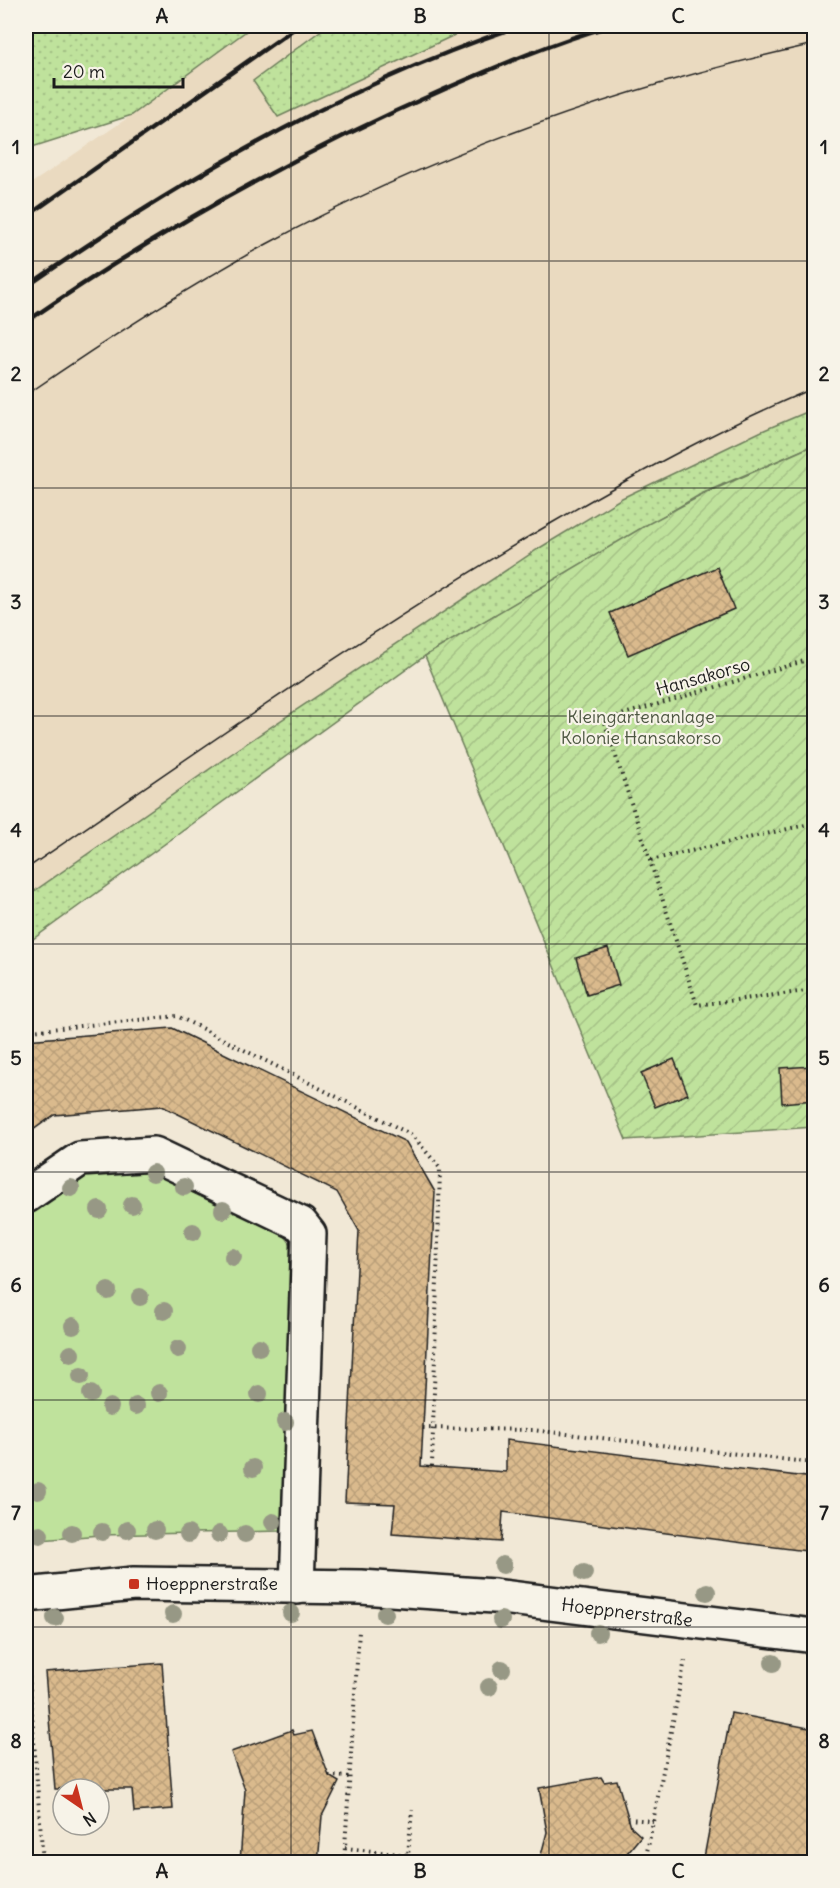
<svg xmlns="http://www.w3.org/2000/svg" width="840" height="1888" viewBox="0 0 840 1888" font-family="Delius,sans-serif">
<defs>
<pattern id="grass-dots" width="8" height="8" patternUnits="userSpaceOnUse" patternTransform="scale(1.5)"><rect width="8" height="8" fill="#bfe29c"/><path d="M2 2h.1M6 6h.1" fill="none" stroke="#a4c186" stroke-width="1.8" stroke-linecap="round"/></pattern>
<pattern id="garden-furrows" width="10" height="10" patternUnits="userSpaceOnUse" patternTransform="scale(1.5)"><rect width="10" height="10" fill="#bfe29c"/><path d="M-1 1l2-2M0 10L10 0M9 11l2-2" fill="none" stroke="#a4c186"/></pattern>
<pattern id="building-cross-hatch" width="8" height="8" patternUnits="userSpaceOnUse" patternTransform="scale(1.5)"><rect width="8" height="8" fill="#daba8d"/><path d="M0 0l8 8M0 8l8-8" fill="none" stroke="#ba9f79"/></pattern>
</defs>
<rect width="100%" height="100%" fill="#f1e8d6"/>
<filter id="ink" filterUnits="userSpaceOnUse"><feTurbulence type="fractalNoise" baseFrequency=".0167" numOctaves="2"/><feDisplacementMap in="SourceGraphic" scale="12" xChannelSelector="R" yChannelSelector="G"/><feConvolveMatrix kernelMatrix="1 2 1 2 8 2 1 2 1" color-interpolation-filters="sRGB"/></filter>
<g filter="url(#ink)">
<path fill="#eadac0" d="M 253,26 L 327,26 L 253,81 L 413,52 L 474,26 L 814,26 L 814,409 L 762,431 L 622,498 L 538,549 L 247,743 L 26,897 L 26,187 L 132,115 Z"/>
<g fill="url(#grass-dots)" stroke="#6e7f5c" stroke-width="1.5">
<path d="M 26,26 L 253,26 L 132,115 L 26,149 Z"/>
<path d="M 327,26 L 474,26 L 278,117 L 253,81 Z"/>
<path d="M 814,409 L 814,445 L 701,494 L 425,656 L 26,944 L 26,897 L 247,743 L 538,549 L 622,498 L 762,431 Z"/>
</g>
<path fill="#bfe29c" stroke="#6e7f5c" stroke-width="1.5" d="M 152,1166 L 285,1236 L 291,1244 L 293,1254 L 281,1531 L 100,1535 L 29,1541 L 26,1519 L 26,1213 L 78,1174 Z"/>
<path fill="url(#garden-furrows)" stroke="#6e7f5c" stroke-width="1.5" d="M 814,445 L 814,1127 L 626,1140 L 425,656 L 648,524 L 706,493 Z"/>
<g fill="url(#building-cross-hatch)" stroke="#1c1c1c" stroke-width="1.5">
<path d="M 717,567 L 734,609 L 628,655 L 610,613 Z"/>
<path d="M 608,948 L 619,985 L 587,995 L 576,958 Z"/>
<path d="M 172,1028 L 406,1142 L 435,1192 L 421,1466 L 506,1472 L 506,1440 L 814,1478 L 814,1552 L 503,1512 L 501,1542 L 392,1534 L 395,1504 L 345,1502 L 359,1231 L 337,1192 L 162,1106 L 54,1115 L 26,1135 L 26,1040 Z"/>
<path d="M 674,1059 L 688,1094 L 655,1107 L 641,1073 Z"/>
<path d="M 814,1066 L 814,1100 L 782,1103 L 780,1068 Z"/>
<path d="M 162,1663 L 173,1809 L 134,1812 L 132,1789 L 55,1789 L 45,1672 Z"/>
<path d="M 731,1713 L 814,1729 L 814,1863 L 703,1863 Z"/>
<path d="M 292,1730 L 294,1735 L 312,1731 L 329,1776 L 339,1782 L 322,1816 L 318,1863 L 240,1863 L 245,1790 L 231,1752 Z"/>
<path d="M 601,1777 L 604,1782 L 617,1780 L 631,1827 L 641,1836 L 619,1863 L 539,1863 L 547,1832 L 539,1788 Z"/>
</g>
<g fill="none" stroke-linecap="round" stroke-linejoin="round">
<g stroke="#1c1c1c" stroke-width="38">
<g id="street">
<path d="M 26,1196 L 80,1159 L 154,1154 L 301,1224 L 309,1234 L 297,1587"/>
<path id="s1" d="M 26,1595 L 134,1584 L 361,1587 L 494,1596 L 814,1636"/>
</g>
</g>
<g stroke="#1c1c1c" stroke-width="4" stroke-dasharray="1.5 4.5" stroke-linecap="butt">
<path d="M 814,658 L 604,720 L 697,1005 L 814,990"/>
<path d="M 651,860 L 814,823"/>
<path d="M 26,1034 L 31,1031 L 177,1016 L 412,1135 L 440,1168 L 432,1466"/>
<path d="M 423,1428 L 533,1430 L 814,1463"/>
<path d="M 26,1635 L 43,1862"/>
<path d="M 329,1776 L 350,1777"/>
<path d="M 628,1819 L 653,1821"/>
<path d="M 345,1848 L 408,1855 L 412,1810"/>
<path d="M 344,1862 L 359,1631"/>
<path d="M 645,1862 L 685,1660"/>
</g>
<use href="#street" stroke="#f7f3e8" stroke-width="33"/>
<g stroke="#1c1c1c" stroke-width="1.5">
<path d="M 26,395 C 103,342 181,291 263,246 C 435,153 624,86 814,44"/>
<path d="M 26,869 C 198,751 369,630 550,524 C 636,474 723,426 814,388"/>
</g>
<g stroke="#1c1c1c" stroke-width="4.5">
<path d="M 26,217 L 298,26"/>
<path d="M 26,287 C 177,182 345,84 520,26"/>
<path d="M 26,322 C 157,232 298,153 445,89 C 498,66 554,42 610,26"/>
</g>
</g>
<g fill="#979885">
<circle cx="153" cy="1173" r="9"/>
<circle cx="184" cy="1187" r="9"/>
<circle cx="71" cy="1188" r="9"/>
<circle cx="132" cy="1205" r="9"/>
<circle cx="99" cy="1210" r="9"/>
<circle cx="223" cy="1210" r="9"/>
<circle cx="193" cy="1232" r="9"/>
<circle cx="233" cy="1257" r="9"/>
<circle cx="108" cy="1291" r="9"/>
<circle cx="140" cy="1297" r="9"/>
<circle cx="164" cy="1311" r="9"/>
<circle cx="73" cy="1326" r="9"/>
<circle cx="259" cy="1347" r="9"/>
<circle cx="178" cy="1349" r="9"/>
<circle cx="71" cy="1354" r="9"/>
<circle cx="81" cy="1376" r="9"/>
<circle cx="159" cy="1393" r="9"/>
<circle cx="91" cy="1394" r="9"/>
<circle cx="259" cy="1394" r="9"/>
<circle cx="136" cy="1406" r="9"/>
<circle cx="110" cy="1407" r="9"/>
<circle cx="285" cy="1422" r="9"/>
<circle cx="253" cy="1468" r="9"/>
<circle cx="38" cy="1491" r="9"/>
<circle cx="273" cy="1522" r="9"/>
<circle cx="127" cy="1530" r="9"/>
<circle cx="155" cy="1530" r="9"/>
<circle cx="102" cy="1532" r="9"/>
<circle cx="72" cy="1533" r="9"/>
<circle cx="188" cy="1534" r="9"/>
<circle cx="219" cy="1534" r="9"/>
<circle cx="245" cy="1534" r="9"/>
<circle cx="40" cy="1535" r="9"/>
<circle cx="503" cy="1565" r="9"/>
<circle cx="584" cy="1573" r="9"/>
<circle cx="707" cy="1592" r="9"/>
<circle cx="291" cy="1613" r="9"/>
<circle cx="173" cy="1614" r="9"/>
<circle cx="385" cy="1614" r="9"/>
<circle cx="55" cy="1618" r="9"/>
<circle cx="501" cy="1620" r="9"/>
<circle cx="598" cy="1633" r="9"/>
<circle cx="773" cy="1663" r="9"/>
<circle cx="502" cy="1669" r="9"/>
<circle cx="489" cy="1687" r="9"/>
</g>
</g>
<path fill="none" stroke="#1c1c1c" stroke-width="1.5" stroke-opacity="0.55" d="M 291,26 L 291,1862M 549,26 L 549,1862M 26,261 L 814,261M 26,488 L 814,488M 26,716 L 814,716M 26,944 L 814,944M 26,1172 L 814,1172M 26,1400 L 814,1400M 26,1627 L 814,1627"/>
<rect fill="#c8321e" stroke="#f7f3e8" stroke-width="2" x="128" y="1578" width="12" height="12" rx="3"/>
<g text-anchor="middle" stroke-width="4.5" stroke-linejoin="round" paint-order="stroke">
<g font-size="18" fill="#1c1c1c" stroke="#f7f3e8">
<text transform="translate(703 677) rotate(-16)" y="6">Hansakorso</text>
<text dy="6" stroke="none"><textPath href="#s1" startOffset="603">Hoeppnerstraße</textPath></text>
</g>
<g font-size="18" fill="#4d5742" stroke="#f7f3e8">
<text x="641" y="723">Kleingartenanlage<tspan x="641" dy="21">Kolonie Hansakorso</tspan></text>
</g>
<g font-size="18" fill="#1c1c1c" stroke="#f7f3e8" text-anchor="start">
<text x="146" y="1590">Hoeppnerstraße</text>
</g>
</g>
<rect width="840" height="1888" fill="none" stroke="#f7f3e8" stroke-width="66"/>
<g transform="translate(81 1807) rotate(145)"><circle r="28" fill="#f7f3e8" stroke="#9f9d96" stroke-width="1.5"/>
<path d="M0-4.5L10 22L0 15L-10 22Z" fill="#c8321e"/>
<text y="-9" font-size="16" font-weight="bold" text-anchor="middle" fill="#1c1c1c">N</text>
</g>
<path d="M54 78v9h129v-9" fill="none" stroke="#1c1c1c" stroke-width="3"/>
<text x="63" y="78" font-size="18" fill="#1c1c1c" stroke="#f7f3e8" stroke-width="4.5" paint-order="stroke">20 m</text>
<rect x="33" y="33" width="774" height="1822" fill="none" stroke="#1c1c1c" stroke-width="2"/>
<g font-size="20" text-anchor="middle" font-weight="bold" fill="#1c1c1c">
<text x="162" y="23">A</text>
<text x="420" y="23">B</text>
<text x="678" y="23">C</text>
<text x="16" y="154">1</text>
<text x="824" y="154">1</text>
<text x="16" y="381">2</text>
<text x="824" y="381">2</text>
<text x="16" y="609">3</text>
<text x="824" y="609">3</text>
<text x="16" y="837">4</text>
<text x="824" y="837">4</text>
<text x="16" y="1065">5</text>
<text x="824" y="1065">5</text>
<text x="16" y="1292">6</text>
<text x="824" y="1292">6</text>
<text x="16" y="1520">7</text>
<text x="824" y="1520">7</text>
<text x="16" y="1748">8</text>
<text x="824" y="1748">8</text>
<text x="162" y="1878">A</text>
<text x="420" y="1878">B</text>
<text x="678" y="1878">C</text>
</g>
</svg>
